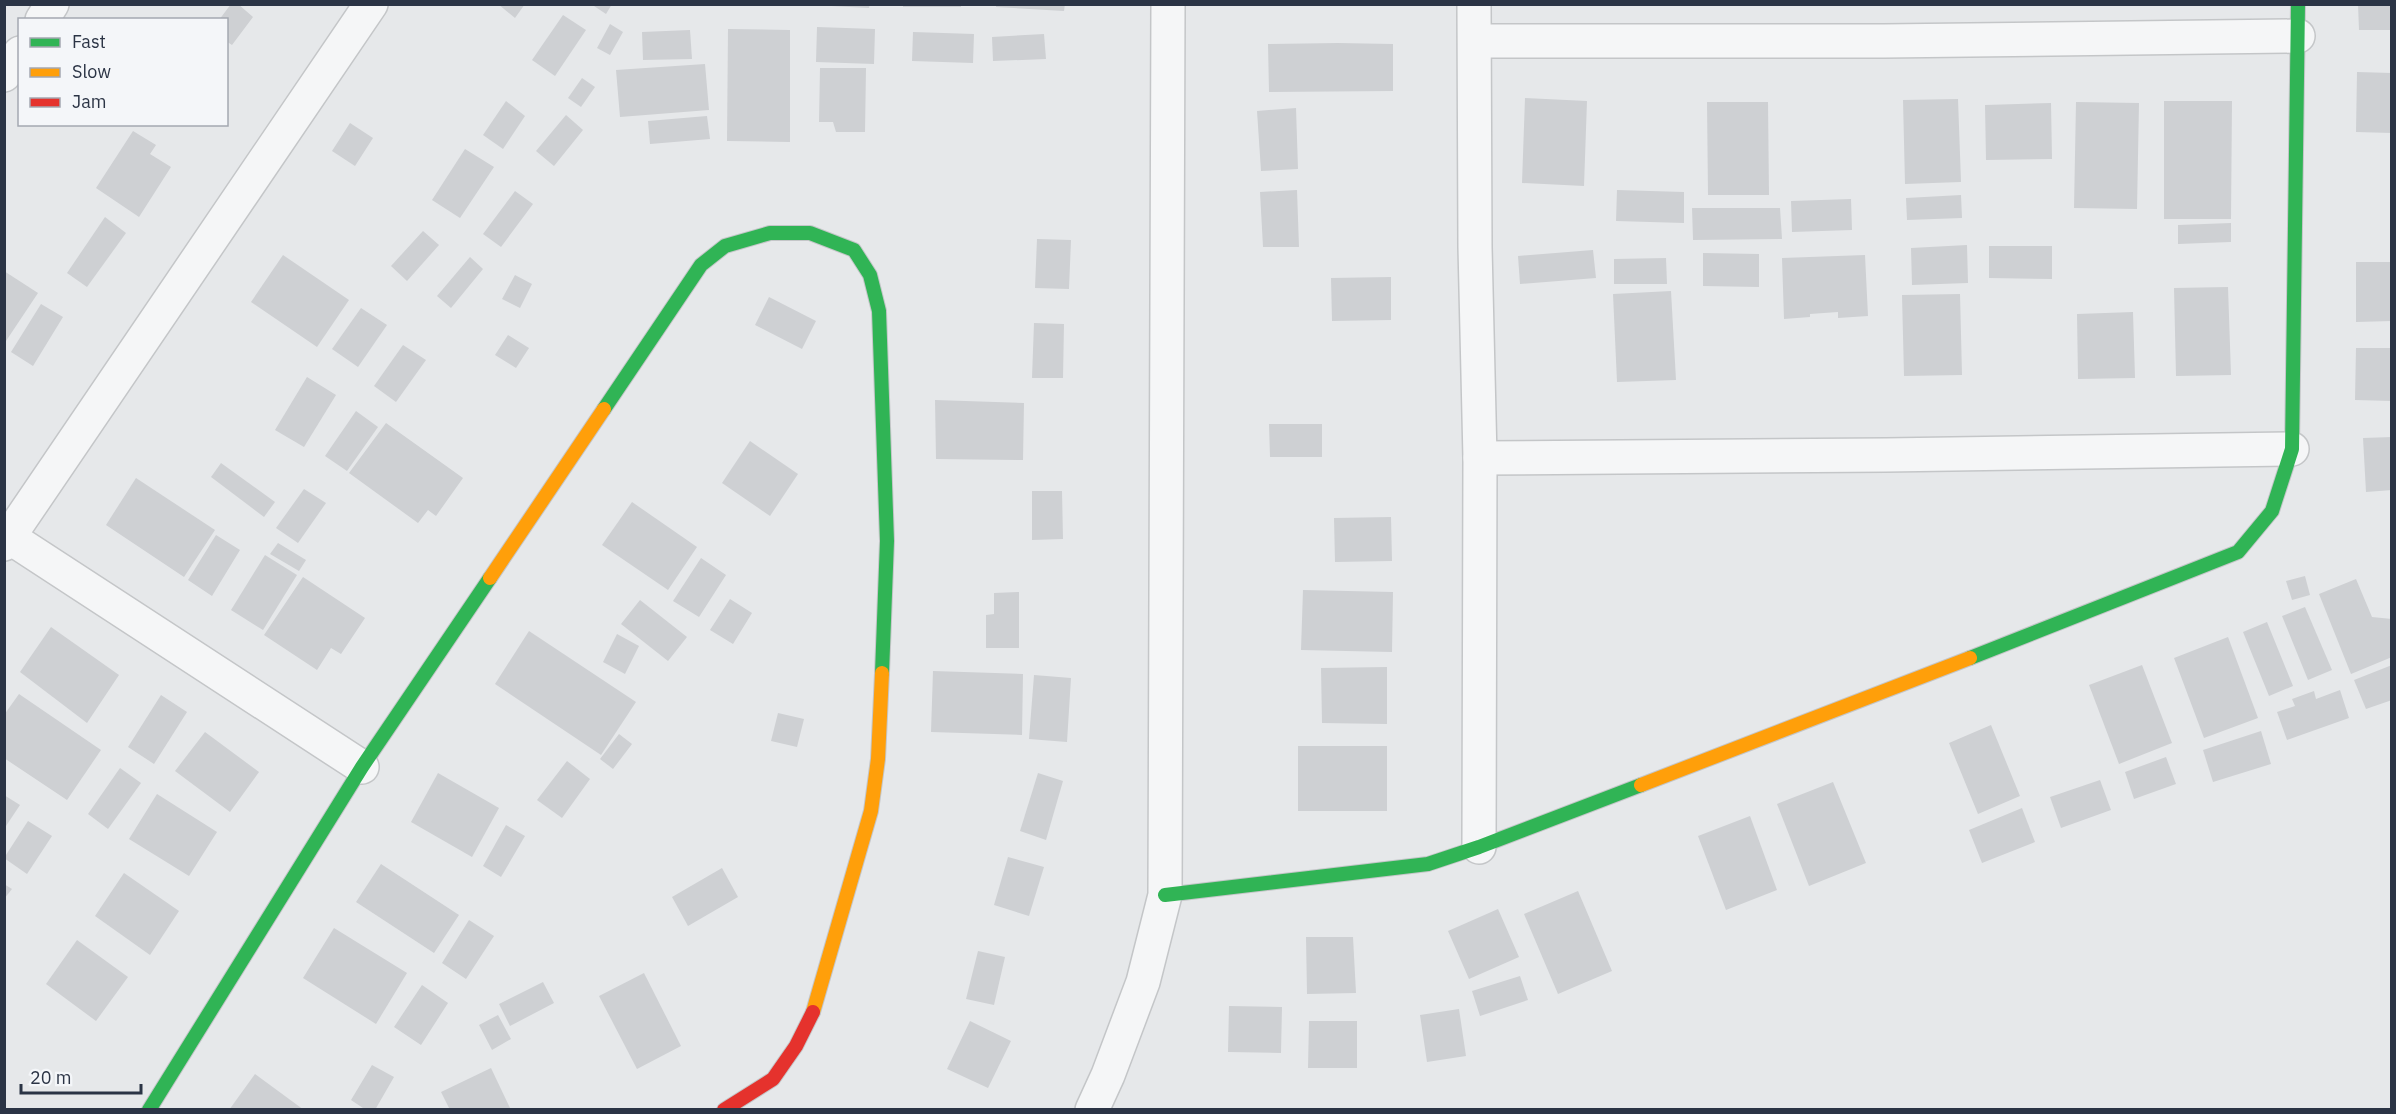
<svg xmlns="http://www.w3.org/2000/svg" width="2396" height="1114" viewBox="0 0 2396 1114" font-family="'IBM Plex Sans',sans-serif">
<rect width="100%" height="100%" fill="#e6e8ea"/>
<g fill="#ced0d3">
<path d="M 231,4 L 238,4 L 253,17 L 232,45 L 226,41 L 226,20 L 219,20 Z"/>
<path d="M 498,4 L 525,4 L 515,18 Z"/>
<path d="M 591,4 L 612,4 L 606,14 Z"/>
<path d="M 831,4 L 870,4 L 869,8 L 831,6 Z"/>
<rect x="903" y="4" width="58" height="3"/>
<path d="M 996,4 L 1065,4 L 1064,11 L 996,7 Z"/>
<path d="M 2358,4 L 2392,4 L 2392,30 L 2359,30 Z"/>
<path d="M 563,15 L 586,30 L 555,76 L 532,60 Z"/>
<path d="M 610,24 L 623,32 L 610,55 L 597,48 Z"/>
<path d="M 817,27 L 875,29 L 874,64 L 816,62 Z"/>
<path d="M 728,29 L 790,30 L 790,142 L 727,141 Z"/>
<path d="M 690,30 L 692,59 L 643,60 L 642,32 Z"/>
<path d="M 913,32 L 974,34 L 973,63 L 912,61 Z"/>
<path d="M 1044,34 L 1046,59 L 993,61 L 992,37 Z"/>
<path d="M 1338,43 L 1393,44 L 1393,91 L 1269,92 L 1268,44 Z"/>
<path d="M 705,64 L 709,110 L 620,117 L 616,70 Z"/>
<path d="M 820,68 L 866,68 L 865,132 L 836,132 L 833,122 L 819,122 Z"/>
<path d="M 2357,72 L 2392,73 L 2392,133 L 2356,132 Z"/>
<path d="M 582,78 L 595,87 L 581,107 L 568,98 Z"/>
<path d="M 1525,98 L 1587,101 L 1584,186 L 1522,183 Z"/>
<path d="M 1958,99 L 1961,182 L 1905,184 L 1903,100 Z"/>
<path d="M 506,101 L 525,116 L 503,149 L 483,135 Z"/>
<path d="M 2164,101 L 2232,101 L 2231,219 L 2164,219 Z"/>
<path d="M 1707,102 L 1768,102 L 1769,195 L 1708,195 Z"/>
<path d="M 2076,102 L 2139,103 L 2137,209 L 2074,208 Z"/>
<path d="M 2051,103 L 2052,159 L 1986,160 L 1985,105 Z"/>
<path d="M 1296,108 L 1298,169 L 1261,171 L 1257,111 Z"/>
<path d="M 566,115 L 583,130 L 554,166 L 536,151 Z"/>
<path d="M 707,116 L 710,139 L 650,144 L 648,121 Z"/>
<path d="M 350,123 L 373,138 L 355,166 L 332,151 Z"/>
<path d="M 133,131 L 156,145 L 150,154 L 171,167 L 139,217 L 96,188 Z"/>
<path d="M 465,149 L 494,167 L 460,218 L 432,200 Z"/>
<path d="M 1297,190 L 1299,247 L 1263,247 L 1260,192 Z"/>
<path d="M 1617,190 L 1684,192 L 1684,223 L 1616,221 Z"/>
<path d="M 515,191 L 533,204 L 501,247 L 483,234 Z"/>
<path d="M 1961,195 L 1962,218 L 1907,220 L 1906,198 Z"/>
<path d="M 1851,199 L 1852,230 L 1792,232 L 1791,201 Z"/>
<path d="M 1692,208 L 1780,208 L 1782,239 L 1693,240 Z"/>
<path d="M 105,217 L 126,233 L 87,287 L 67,273 Z"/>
<path d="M 2231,223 L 2231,242 L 2178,244 L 2178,225 Z"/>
<path d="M 423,231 L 439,245 L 407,281 L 391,266 Z"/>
<path d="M 1037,239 L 1071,240 L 1069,289 L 1035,288 Z"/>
<path d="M 1967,245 L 1968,283 L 1912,285 L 1911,248 Z"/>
<path d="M 1989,246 L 2052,246 L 2052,279 L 1989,278 Z"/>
<path d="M 1593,250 L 1596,278 L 1520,284 L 1518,256 Z"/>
<path d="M 1703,253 L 1759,254 L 1759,287 L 1703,286 Z"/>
<path d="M 283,255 L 349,300 L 317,347 L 251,302 Z"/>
<path d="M 1865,255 L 1868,316 L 1838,318 L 1838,312 L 1810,314 L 1810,317 L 1784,319 L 1782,258 Z"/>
<path d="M 470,257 L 483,269 L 451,308 L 437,296 Z"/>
<path d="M 1666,258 L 1667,284 L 1614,284 L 1614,259 Z"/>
<path d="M 2356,262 L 2392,262 L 2392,321 L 2356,322 Z"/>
<path d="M 4,271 L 38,293 L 4,344 Z"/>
<path d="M 515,275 L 532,284 L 520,308 L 502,299 Z"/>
<path d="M 1391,277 L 1391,320 L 1332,321 L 1331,278 Z"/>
<path d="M 2228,287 L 2231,375 L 2176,376 L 2174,288 Z"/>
<path d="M 1671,291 L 1676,380 L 1617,382 L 1613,294 Z"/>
<path d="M 1960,294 L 1962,375 L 1904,376 L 1902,295 Z"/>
<path d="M 769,297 L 816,321 L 802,349 L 755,325 Z"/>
<path d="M 41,304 L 63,317 L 33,366 L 11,352 Z"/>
<path d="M 361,308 L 387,325 L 358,367 L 332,349 Z"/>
<path d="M 2133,312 L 2135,378 L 2078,379 L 2077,314 Z"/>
<path d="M 1034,323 L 1064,324 L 1063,378 L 1032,378 Z"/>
<path d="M 508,335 L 529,348 L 516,368 L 495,355 Z"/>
<path d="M 403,345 L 426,360 L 396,402 L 374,386 Z"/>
<path d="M 2356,348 L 2392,348 L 2392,401 L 2355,400 Z"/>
<path d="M 307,377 L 336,395 L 304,447 L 275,430 Z"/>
<path d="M 935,400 L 1024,403 L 1023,460 L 936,459 Z"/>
<path d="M 356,411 L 378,427 L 347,471 L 325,456 Z"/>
<path d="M 386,423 L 463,478 L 436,516 L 428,510 L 418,523 L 349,473 Z"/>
<path d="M 1269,424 L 1322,424 L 1322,457 L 1270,457 Z"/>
<path d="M 2392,437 L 2392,490 L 2366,492 L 2363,438 Z"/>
<path d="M 750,441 L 798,474 L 770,516 L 722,483 Z"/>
<path d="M 221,463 L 275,502 L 264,517 L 211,477 Z"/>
<path d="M 136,478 L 215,530 L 184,577 L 106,525 Z"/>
<path d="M 304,489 L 326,503 L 298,543 L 276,528 Z"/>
<path d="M 1032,491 L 1062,491 L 1063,539 L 1032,540 Z"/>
<path d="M 632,502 L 697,547 L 668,590 L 602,545 Z"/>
<path d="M 1391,517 L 1392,561 L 1335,562 L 1334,518 Z"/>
<path d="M 216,535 L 240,550 L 212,596 L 188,580 Z"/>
<path d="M 278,543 L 306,560 L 299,571 L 270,554 Z"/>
<path d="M 265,555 L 297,575 L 263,630 L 231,610 Z"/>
<path d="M 701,558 L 726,575 L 699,617 L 673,601 Z"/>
<path d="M 2305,576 L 2310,595 L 2292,600 L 2286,581 Z"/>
<path d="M 303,577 L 365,618 L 341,654 L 331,648 L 317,670 L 264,635 Z"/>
<path d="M 2356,579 L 2372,617 L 2392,619 L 2392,657 L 2351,674 L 2319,594 Z"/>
<path d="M 1303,590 L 1393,592 L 1392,652 L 1301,650 Z"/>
<path d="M 1019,592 L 1019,648 L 986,648 L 986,615 L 994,614 L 994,593 Z"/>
<path d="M 730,599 L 752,613 L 733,644 L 710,630 Z"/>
<path d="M 640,600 L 687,637 L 668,661 L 621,624 Z"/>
<path d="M 2305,607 L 2332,670 L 2308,680 L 2282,616 Z"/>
<path d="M 2267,622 L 2293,686 L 2269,696 L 2243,632 Z"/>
<path d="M 51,627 L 119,675 L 87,723 L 20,672 Z"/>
<path d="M 529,631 L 636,702 L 601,755 L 495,684 Z"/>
<path d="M 617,634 L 639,646 L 625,674 L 603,662 Z"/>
<path d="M 2228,637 L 2258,718 L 2204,738 L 2174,658 Z"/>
<path d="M 2142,665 L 2172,743 L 2119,764 L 2089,685 Z"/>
<path d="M 2392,665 L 2392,700 L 2366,709 L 2354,680 Z"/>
<path d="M 1387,667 L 1387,724 L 1322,723 L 1321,668 Z"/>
<path d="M 933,671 L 1023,674 L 1022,735 L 931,732 Z"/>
<path d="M 1034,675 L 1071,678 L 1067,742 L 1029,739 Z"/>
<path d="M 2340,690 L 2349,718 L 2287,740 L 2277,712 L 2295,706 L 2292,699 L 2314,691 L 2316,699 Z"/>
<path d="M 19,694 L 101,750 L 67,800 L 4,758 L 4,715 Z"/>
<path d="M 161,695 L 187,712 L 154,764 L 128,747 Z"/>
<path d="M 778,713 L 804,719 L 797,747 L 771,741 Z"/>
<path d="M 1991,725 L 2020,796 L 1978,814 L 1949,743 Z"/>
<path d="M 2261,731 L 2271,764 L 2213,782 L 2203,750 Z"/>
<path d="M 205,732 L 259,772 L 230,812 L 175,771 Z"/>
<path d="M 619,734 L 632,744 L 613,769 L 600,759 Z"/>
<rect x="1298" y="746" width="89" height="65"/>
<path d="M 2166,757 L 2176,784 L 2134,799 L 2125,772 Z"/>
<path d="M 567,761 L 590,779 L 562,818 L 537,800 Z"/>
<path d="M 120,768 L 141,783 L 108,829 L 88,814 Z"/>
<path d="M 438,773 L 499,808 L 472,857 L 411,822 Z"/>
<path d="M 1038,773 L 1063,781 L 1046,840 L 1020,831 Z"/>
<path d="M 2100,780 L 2111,810 L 2061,828 L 2050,797 Z"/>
<path d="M 1833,782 L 1866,863 L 1809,886 L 1777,804 Z"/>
<path d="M 157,794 L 217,832 L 189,876 L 129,839 Z"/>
<path d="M 4,795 L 20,805 L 4,829 Z"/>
<path d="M 2022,808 L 2035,842 L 1982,863 L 1969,830 Z"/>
<path d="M 1750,816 L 1777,890 L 1726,910 L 1698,836 Z"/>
<path d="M 28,821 L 52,836 L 27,874 L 4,858 Z"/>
<path d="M 506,825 L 525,836 L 501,877 L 483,866 Z"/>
<path d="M 1008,857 L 1044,867 L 1029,916 L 994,905 Z"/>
<path d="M 381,864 L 459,915 L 434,953 L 356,902 Z"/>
<path d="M 722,868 L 738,897 L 688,926 L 672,897 Z"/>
<path d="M 124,873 L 179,911 L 150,955 L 95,916 Z"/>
<path d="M 4,884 L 12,889 L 4,899 Z"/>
<path d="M 1578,891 L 1612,971 L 1558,994 L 1524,914 Z"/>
<path d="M 1498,909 L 1519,957 L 1469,979 L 1448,931 Z"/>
<path d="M 469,920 L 494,936 L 466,979 L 442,963 Z"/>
<path d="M 334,928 L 407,973 L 376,1024 L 303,978 Z"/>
<path d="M 1306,937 L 1353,937 L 1356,993 L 1307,994 Z"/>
<path d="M 77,940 L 128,977 L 96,1021 L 46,984 Z"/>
<path d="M 978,951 L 1005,957 L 994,1005 L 966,999 Z"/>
<path d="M 644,973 L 681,1046 L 637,1069 L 599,996 Z"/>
<path d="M 1520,976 L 1528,1000 L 1480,1016 L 1472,991 Z"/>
<path d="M 543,982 L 554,1003 L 510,1026 L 499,1004 Z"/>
<path d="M 422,985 L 448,1003 L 421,1045 L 394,1027 Z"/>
<path d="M 1229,1006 L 1282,1007 L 1281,1053 L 1228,1052 Z"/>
<path d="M 1459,1009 L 1466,1056 L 1427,1062 L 1420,1015 Z"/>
<path d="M 498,1015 L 511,1039 L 492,1050 L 479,1025 Z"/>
<path d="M 970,1021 L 1011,1041 L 988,1088 L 947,1069 Z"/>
<path d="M 1309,1021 L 1357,1021 L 1357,1068 L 1308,1068 Z"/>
<path d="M 372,1065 L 394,1077 L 375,1110 L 366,1110 L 351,1100 Z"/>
<path d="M 491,1068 L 511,1110 L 450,1110 L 441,1092 Z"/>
<path d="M 255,1074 L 304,1110 L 229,1110 Z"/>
</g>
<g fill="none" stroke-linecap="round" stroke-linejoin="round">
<g stroke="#c4c6c8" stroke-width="36">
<g id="street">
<path d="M 1474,4 L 1475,247 L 1480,458 L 1479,847"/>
<path d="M 42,20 L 52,4"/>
<path d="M 1475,41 L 1884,41 L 2298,36"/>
<path d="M 4,75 L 20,53"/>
<path d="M 1480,458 L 1886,455 L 2292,449"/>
<path d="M 9,537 L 362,767"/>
<path d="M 4,544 L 371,4"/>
<path d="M 1092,1110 L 1108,1075 L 1143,982 L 1165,895 L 1168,4"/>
</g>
</g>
<g stroke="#c4c6c8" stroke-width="16">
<g id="fast">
<path d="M 604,409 L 701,265 L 725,246 L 770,233 L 810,233 L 854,250 L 870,275 L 879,311 L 887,541 L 882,673"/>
<path d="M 1970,658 L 2238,552 L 2272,511 L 2292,449 L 2298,4"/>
<path d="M 1165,895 L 1428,864 L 1479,847 L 1641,785"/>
<path d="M 149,1110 L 362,767 L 490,578"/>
</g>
</g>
<g stroke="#c4c6c8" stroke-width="16">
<g id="slow">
<path d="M 490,578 L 604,409"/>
<path d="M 1641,785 L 1970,658"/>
<path d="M 813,1012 L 871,811 L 878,759 L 882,673"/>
</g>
</g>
<g stroke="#c4c6c8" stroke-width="16">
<path id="jam" d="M 724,1110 L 773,1079 L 796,1046 L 813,1012"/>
</g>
<use href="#street" stroke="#f5f6f7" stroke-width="33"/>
<use href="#fast" stroke="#30b455" stroke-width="14"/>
<use href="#slow" stroke="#ff9f0a" stroke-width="14"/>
<use href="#jam" stroke="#e5322d" stroke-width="14"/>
</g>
<rect width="2396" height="1114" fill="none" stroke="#2b3445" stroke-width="12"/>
<rect x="18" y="18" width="210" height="108" fill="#f4f6f9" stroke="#a4a8b1" stroke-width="1.5"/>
<rect x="30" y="38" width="30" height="9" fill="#30b455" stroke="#a4a8b1" stroke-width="1.5"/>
<text x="72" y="48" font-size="18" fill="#2b3445">Fast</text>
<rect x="30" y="68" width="30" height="9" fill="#ff9f0a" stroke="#a4a8b1" stroke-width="1.5"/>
<text x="72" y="78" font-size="18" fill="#2b3445">Slow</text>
<rect x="30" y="98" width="30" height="9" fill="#e5322d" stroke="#a4a8b1" stroke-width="1.5"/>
<text x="72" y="108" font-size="18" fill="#2b3445">Jam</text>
<path d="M21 1084v9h120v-9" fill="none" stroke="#2b3445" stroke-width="3"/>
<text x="30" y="1084" font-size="18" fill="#2b3445" stroke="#f4f6f9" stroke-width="4.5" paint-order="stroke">20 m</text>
</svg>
